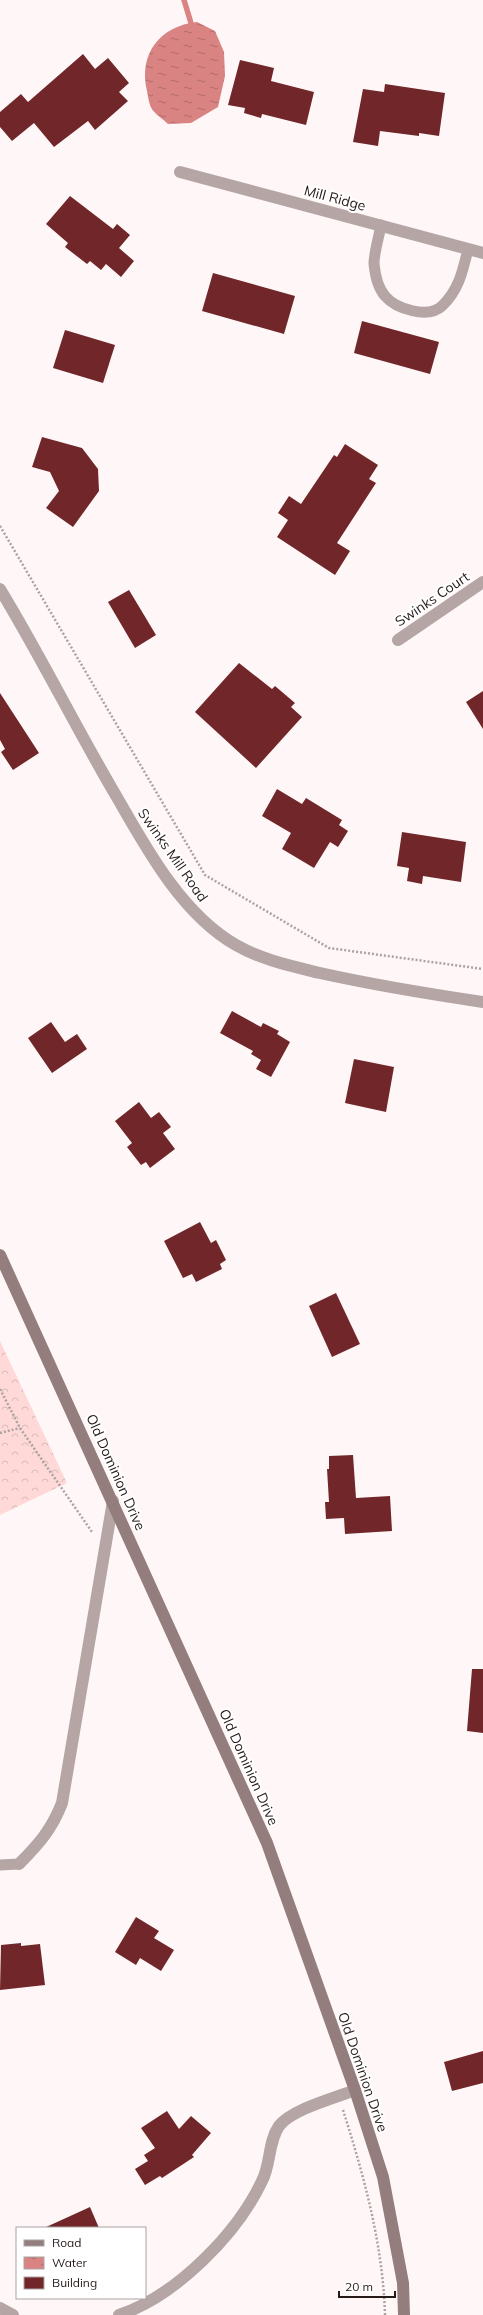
<svg xmlns="http://www.w3.org/2000/svg" width="483" height="2315" viewBox="0 0 483 2315" font-family="Mulish,sans-serif">
<defs>
<pattern id="forest-crowns" width="20" height="18" patternUnits="userSpaceOnUse"><rect width="20" height="18" fill="#ffd9d7"/><path d="M2 6a3 3 0 1 1 6 0M12 15a3 3 0 1 1 6 0" fill="none" stroke="#dabab8"/></pattern>
<pattern id="water-ripples" width="26" height="14" patternUnits="userSpaceOnUse"><rect width="26" height="14" fill="#d98483"/><path d="M2 4q2-2 4 0t4 0M15 11q2-2 4 0t4 0" fill="none" stroke="#b06b6a"/></pattern>
</defs>
<rect width="100%" height="100%" fill="#fff7f7"/>
<path fill="url(#forest-crowns)" d="M 0,1341 L 67,1483 L 0,1515 Z"/>
<path fill="url(#water-ripples)" d="M 197,22 L 215,31 L 224,52 L 225,76 L 218,107 L 191,123 L 168,124 C 163,119 155,114 152,109 C 149,105 148,96 147,91 C 138,54 160,26 197,22 Z"/>
<g fill="none" stroke-linecap="round" stroke-linejoin="round">
<path stroke="#d98483" stroke-width="5.5" d="M 184,0 L 191,23 L 190,29"/>
</g>
<g fill="#71272a">
<path d="M 83,54 L 95,69 L 108,58 L 129,83 L 119,92 L 128,101 L 95,130 L 88,121 L 54,147 L 34,123 L 12,141 L 0,127 L 0,112 L 21,94 L 28,102 Z"/>
<path d="M 240,60 L 274,68 L 271,81 L 314,92 L 306,125 L 262,114 L 261,118 L 244,113 L 245,108 L 228,105 Z"/>
<path d="M 385,84 L 445,93 L 439,136 L 419,133 L 419,136 L 380,131 L 378,146 L 353,142 L 363,89 L 384,92 Z"/>
<path d="M 70,196 L 113,229 L 117,224 L 130,235 L 119,248 L 134,261 L 121,277 L 106,264 L 101,270 L 90,261 L 87,264 L 65,247 L 68,243 L 46,224 Z"/>
<path d="M 213,273 L 295,296 L 284,334 L 202,311 Z"/>
<path d="M 362,321 L 439,342 L 430,374 L 354,353 Z"/>
<path d="M 65,330 L 115,345 L 103,383 L 53,368 Z"/>
<path d="M 42,437 L 82,448 L 98,469 L 99,491 L 73,527 L 46,508 L 59,491 L 50,472 L 32,467 Z"/>
<path d="M 345,444 L 378,465 L 369,479 L 376,483 L 337,543 L 350,551 L 335,575 L 277,537 L 288,520 L 278,513 L 289,496 L 301,504 L 334,455 L 337,457 Z"/>
<path d="M 129,590 L 156,635 L 135,648 L 108,602 Z"/>
<path d="M 239,663 L 272,689 L 275,686 L 295,703 L 291,707 L 302,717 L 256,768 L 195,712 Z"/>
<path d="M 483,691 L 483,729 L 466,702 Z"/>
<path d="M 0,693 L 39,753 L 13,770 L 1,752 L 5,749 L 0,740 Z"/>
<path d="M 277,789 L 302,804 L 306,798 L 342,820 L 339,825 L 348,831 L 338,847 L 330,842 L 314,868 L 282,849 L 291,833 L 262,816 Z"/>
<path d="M 402,832 L 466,842 L 461,882 L 423,876 L 422,884 L 407,881 L 409,868 L 397,866 Z"/>
<path d="M 232,1011 L 261,1027 L 263,1023 L 279,1031 L 277,1034 L 290,1042 L 271,1077 L 256,1069 L 261,1060 L 251,1054 L 253,1051 L 220,1033 Z"/>
<path d="M 51,1022 L 65,1042 L 77,1034 L 87,1049 L 52,1073 L 28,1038 Z"/>
<path d="M 354,1059 L 394,1067 L 386,1112 L 345,1103 Z"/>
<path d="M 139,1102 L 151,1118 L 159,1112 L 171,1127 L 163,1133 L 175,1149 L 150,1168 L 146,1162 L 141,1165 L 127,1147 L 132,1143 L 115,1121 Z"/>
<path d="M 200,1222 L 211,1243 L 216,1240 L 226,1260 L 220,1264 L 222,1269 L 196,1282 L 192,1274 L 183,1278 L 164,1241 Z"/>
<path d="M 336,1293 L 360,1344 L 332,1357 L 309,1306 Z"/>
<path d="M 353,1455 L 356,1498 L 390,1496 L 392,1531 L 345,1534 L 344,1518 L 326,1519 L 325,1502 L 329,1502 L 327,1469 L 329,1469 L 329,1456 Z"/>
<path d="M 472,1669 L 483,1669 L 483,1733 L 467,1731 Z"/>
<path d="M 136,1917 L 159,1931 L 154,1938 L 174,1950 L 161,1971 L 140,1958 L 136,1965 L 115,1952 Z"/>
<path d="M 21,1943 L 21,1946 L 40,1944 L 45,1985 L 0,1990 L 1,1945 Z"/>
<path d="M 483,2051 L 483,2083 L 452,2091 L 444,2062 Z"/>
<path d="M 167,2111 L 179,2129 L 191,2116 L 211,2133 L 192,2155 L 194,2157 L 162,2178 L 160,2176 L 145,2185 L 135,2169 L 148,2161 L 144,2155 L 155,2148 L 141,2128 Z"/>
<path d="M 90,2207 L 99,2228 L 44,2228 Z"/>
</g>
<g fill="none" stroke-linecap="round" stroke-linejoin="round">
<g stroke="#aba2a2" stroke-width="2.5" stroke-dasharray="2 2" stroke-linecap="butt">
<path d="M 0,526 L 205,875 L 329,948 L 483,969"/>
<path d="M 0,1389 L 20,1428 L 92,1532"/>
<path d="M 0,1433 L 20,1428"/>
<path d="M 343,2110 C 364,2176 383,2245 385,2315"/>
</g>
<g stroke="#b5a6a5" stroke-width="11">
<path d="M 381,225 C 379,237 374,252 374,264 C 375,274 378,288 385,296 C 396,309 428,319 442,306 C 459,290 463,270 468,249"/>
<path d="M 0,1865 L 19,1864"/>
</g>
<g stroke="#b5a6a5" stroke-width="12">
<path d="M 180,172 L 483,253"/>
<path d="M 398,640 L 483,582"/>
<path d="M 19,1864 C 39,1844 52,1829 62,1803 L 113,1501"/>
<path d="M 0,2308 L 13,2315"/>
<path d="M 119,2315 C 176,2296 237,2234 262,2181 C 271,2164 268,2142 279,2126 C 292,2109 335,2098 355,2090"/>
</g>
<path stroke="#b5a6a5" stroke-width="12" d="M 0,589 C 42,658 77,730 118,799 C 147,850 183,915 236,945 C 262,960 291,966 320,973 C 374,985 429,994 483,1002"/>
<path stroke="#947e7d" stroke-width="12" d="M 0,1255 L 267,1843 L 355,2090 L 383,2177 L 403,2283 L 404,2315"/>
</g>
<g text-anchor="middle" stroke-width="4" stroke-linejoin="round" paint-order="stroke">
<g font-size="14" fill="#261a19" stroke="#fff">
<text transform="translate(335 198) rotate(15)" y="5">Mill Ridge</text>
<text transform="translate(432 599) rotate(-34)" y="5">Swinks Court</text>
<text transform="translate(173 855) rotate(55)" y="5">Swinks Mill Road</text>
<text transform="translate(116 1472) rotate(66)" y="5">Old Dominion Drive</text>
<text transform="translate(249 1767) rotate(66)" y="5">Old Dominion Drive</text>
<text transform="translate(363 2072) rotate(71)" y="5">Old Dominion Drive</text>
</g>
</g>
<rect x="16" y="2227" width="130" height="72" fill="#ffffff" stroke="#a8a3a3"/>
<rect x="24" y="2240" width="20" height="6" fill="#947e7d" stroke="#a8a3a3"/>
<text x="52" y="2247" font-size="12" fill="#261a19">Road</text>
<rect x="24" y="2257" width="20" height="12" fill="url(#water-ripples)" stroke="#a8a3a3"/>
<text x="52" y="2267" font-size="12" fill="#261a19">Water</text>
<rect x="24" y="2277" width="20" height="12" fill="#71272a" stroke="#a8a3a3"/>
<text x="52" y="2287" font-size="12" fill="#261a19">Building</text>
<path d="M339 2291v6h56v-6" fill="none" stroke="#261a19" stroke-width="2"/>
<text x="345" y="2291" font-size="12" fill="#261a19" stroke="#ffffff" stroke-width="3" paint-order="stroke">20 m</text>
</svg>
